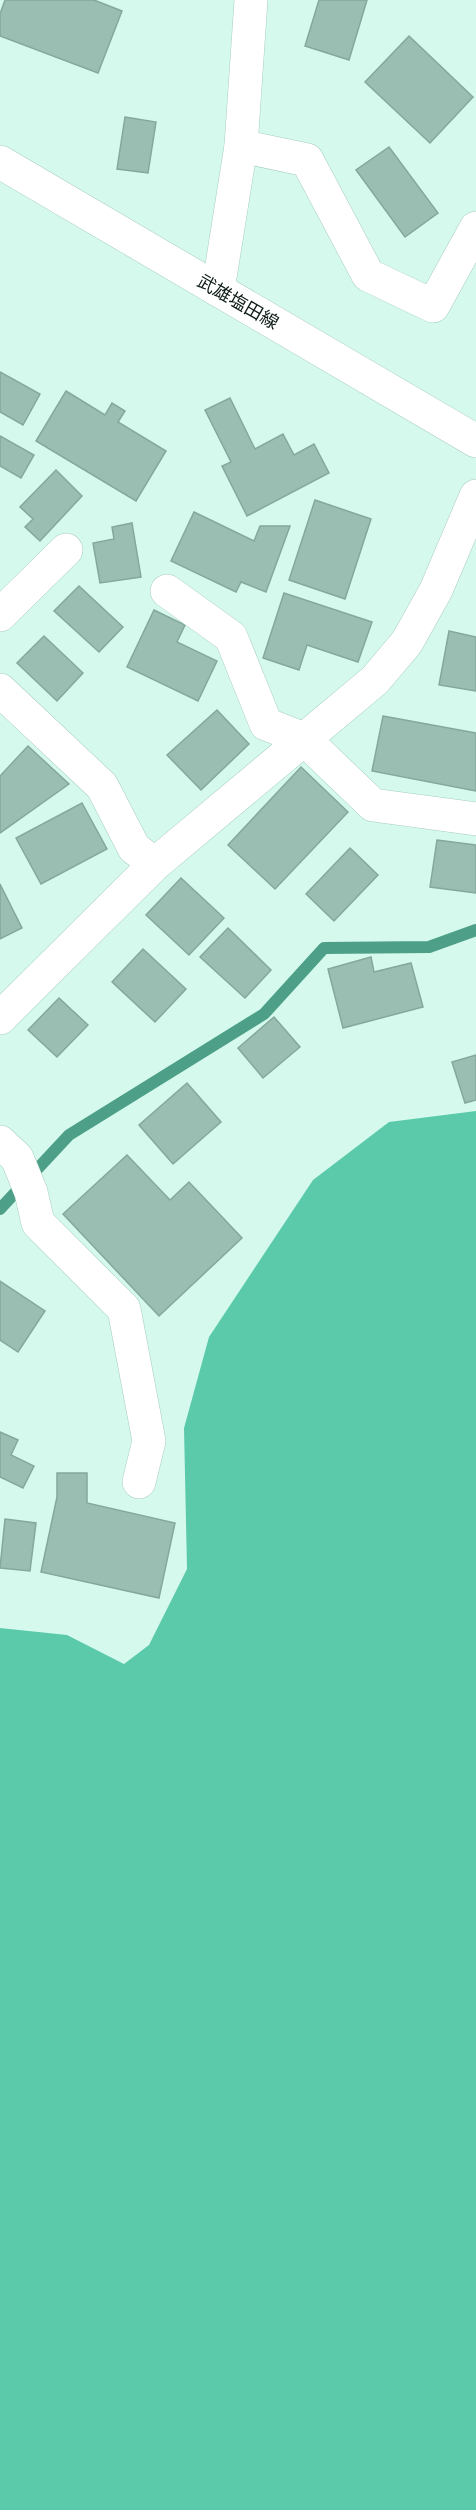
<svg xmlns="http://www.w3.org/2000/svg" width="476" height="2510" viewBox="0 0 476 2510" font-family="'Alegreya Sans','Noto Sans JP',sans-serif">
<rect width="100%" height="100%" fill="#d5faed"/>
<path fill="#5bcaab" d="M 476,1111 L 476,2510 L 0,2510 L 0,1628 L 67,1635 L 124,1664 L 149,1645 L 187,1569 L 184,1428 L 209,1337 L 313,1180 L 389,1122 Z"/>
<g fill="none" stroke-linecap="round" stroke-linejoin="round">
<path stroke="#4d9f87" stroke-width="12" d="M 0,1209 L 69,1135 L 264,1014 L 324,948 L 429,947 L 476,930"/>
</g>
<g fill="#9bbeb2" stroke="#85a89c" stroke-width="1.5">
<path d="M 5,0 L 94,0 L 122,11 L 98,73 L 0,36 L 0,14 Z"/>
<path d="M 319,0 L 367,0 L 349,60 L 305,46 Z"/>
<path d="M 409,36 L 473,97 L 430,143 L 365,82 Z"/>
<path d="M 125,117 L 156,122 L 148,173 L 117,169 Z"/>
<path d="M 389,147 L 438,213 L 405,237 L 356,170 Z"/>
<path d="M 0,372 L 40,394 L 23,425 L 0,412 Z"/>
<path d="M 66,391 L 105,415 L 112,403 L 125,411 L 118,422 L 166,451 L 136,501 L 36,441 Z"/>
<path d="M 230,398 L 255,449 L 283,434 L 294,455 L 314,444 L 329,473 L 247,516 L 222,466 L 231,462 L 205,410 Z"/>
<path d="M 0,436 L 34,455 L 21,478 L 0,466 Z"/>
<path d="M 56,470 L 82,496 L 40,541 L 25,527 L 33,519 L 20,507 Z"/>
<path d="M 315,500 L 371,519 L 345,599 L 289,580 Z"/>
<path d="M 194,512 L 254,541 L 260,526 L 290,526 L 266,592 L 241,582 L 236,592 L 171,561 Z"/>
<path d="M 132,523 L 141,577 L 100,583 L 93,543 L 114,539 L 112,527 Z"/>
<path d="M 79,586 L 123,627 L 99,652 L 54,611 Z"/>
<path d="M 284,593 L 372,622 L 358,662 L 307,645 L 299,670 L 263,658 Z"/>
<path d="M 154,610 L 185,625 L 177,642 L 217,661 L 198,701 L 127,667 Z"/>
<path d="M 449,631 L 476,637 L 476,691 L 439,685 Z"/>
<path d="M 44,636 L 83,673 L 57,701 L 17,663 Z"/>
<path d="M 217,710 L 249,744 L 201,790 L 167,755 Z"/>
<path d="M 383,716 L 476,733 L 476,791 L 372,771 Z"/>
<path d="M 28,746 L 69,784 L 0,833 L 0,776 Z"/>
<path d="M 301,767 L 348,812 L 275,889 L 228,845 Z"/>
<path d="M 82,803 L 107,849 L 41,884 L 16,838 Z"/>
<path d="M 437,840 L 476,845 L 476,893 L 430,887 Z"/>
<path d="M 350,848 L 378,875 L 334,921 L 306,894 Z"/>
<path d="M 181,878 L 224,918 L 189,955 L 146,915 Z"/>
<path d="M 0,884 L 22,928 L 0,939 Z"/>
<path d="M 228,928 L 271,970 L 245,998 L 200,957 Z"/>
<path d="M 143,949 L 186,989 L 155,1022 L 112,982 Z"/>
<path d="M 371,957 L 374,972 L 411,963 L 423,1007 L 343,1028 L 328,969 Z"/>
<path d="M 59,998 L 88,1025 L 57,1057 L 28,1030 Z"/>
<path d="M 274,1017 L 300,1047 L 263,1078 L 238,1048 Z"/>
<path d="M 476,1055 L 476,1100 L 465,1103 L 452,1062 Z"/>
<path d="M 187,1083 L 221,1122 L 173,1164 L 139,1125 Z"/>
<path d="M 127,1155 L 170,1200 L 189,1182 L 242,1238 L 159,1316 L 63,1214 Z"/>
<path d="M 0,1281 L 45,1311 L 18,1352 L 0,1340 Z"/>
<path d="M 0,1432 L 18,1440 L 11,1455 L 34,1466 L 23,1488 L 0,1477 Z"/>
<path d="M 57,1473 L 87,1473 L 87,1503 L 175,1523 L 159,1598 L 41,1572 L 57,1497 Z"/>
<path d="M 5,1519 L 36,1523 L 30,1571 L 0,1568 Z"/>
</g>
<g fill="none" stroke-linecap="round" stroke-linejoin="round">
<g stroke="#a8cdc0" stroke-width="34">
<g id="minor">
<path d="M 241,146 L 307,160 L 368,275 L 433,306 L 476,228"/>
<path d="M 167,591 L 231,637 L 266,724 L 304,739 L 373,805 L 476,819"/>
<path d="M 0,615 L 66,550"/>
<path d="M 0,690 L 102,786 L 134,848 L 155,864"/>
<path d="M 0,1018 L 155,864 L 375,680 L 407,642 L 436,590 L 476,496"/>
<path d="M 0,1142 L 17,1158 L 31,1192 L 38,1223 L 124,1309 L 149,1441 L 139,1482"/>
</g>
</g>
<g stroke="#a8cdc0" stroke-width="34">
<path id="tertiary" d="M 218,290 L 241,146 L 251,0"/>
</g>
<g stroke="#a8cdc0" stroke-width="34">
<path id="secondary" d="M 0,162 L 476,441"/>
</g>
<use href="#minor" stroke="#fff" stroke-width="33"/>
<use href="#tertiary" stroke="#fff" stroke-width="33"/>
<use href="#secondary" stroke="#fff" stroke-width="33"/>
</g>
<g text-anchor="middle" stroke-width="4.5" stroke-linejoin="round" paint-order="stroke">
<g font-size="18" fill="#0e1c17" stroke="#fff">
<text transform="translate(238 302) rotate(30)" y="6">武雄塩田線</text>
</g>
</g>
</svg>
